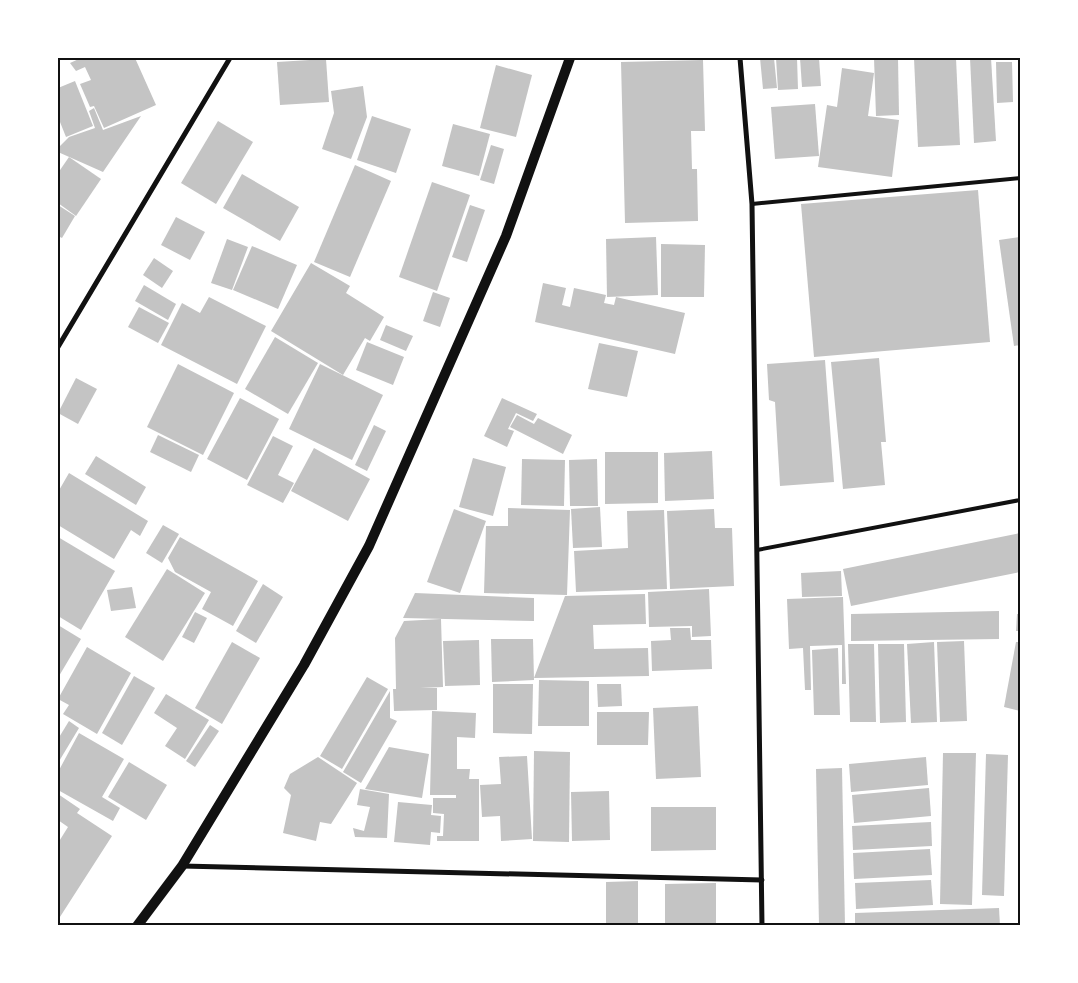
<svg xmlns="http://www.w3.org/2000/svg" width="1078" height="983" viewBox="0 0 1078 983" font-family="Jost,sans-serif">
<rect width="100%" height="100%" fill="#fff"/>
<g fill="#c4c4c4">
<path d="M 81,58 L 135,58 L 156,105 L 104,128 L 94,106 L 90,107 L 80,84 L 91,80 L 85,67 L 76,71 L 70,63 Z"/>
<path d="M 760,58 L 774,58 L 777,88 L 763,89 Z"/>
<path d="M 776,58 L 797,58 L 798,89 L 778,90 Z"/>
<path d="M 800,58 L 819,58 L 821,86 L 802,87 Z"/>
<path d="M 874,58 L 898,58 L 899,115 L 876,116 Z"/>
<path d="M 914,58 L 956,58 L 960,145 L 918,147 Z"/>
<path d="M 970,58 L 991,58 L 996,141 L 974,143 Z"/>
<path d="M 326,59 L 329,102 L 280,105 L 277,62 Z"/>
<path d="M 703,60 L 705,131 L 691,131 L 692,169 L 697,169 L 698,221 L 625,223 L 621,62 Z"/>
<path d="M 996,62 L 1012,62 L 1013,102 L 997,103 Z"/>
<path d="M 496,65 L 532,75 L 516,137 L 480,128 Z"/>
<path d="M 842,68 L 874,73 L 868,116 L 899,120 L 892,177 L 818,167 L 827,105 L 837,107 Z"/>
<path d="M 75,81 L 93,126 L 66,137 L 58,117 L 58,88 Z"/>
<path d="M 363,86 L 367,117 L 351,159 L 322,149 L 334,113 L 331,91 Z"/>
<path d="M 815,104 L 819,156 L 775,159 L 771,107 Z"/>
<path d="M 94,108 L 103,130 L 141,116 L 103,172 L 58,152 L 58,148 L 69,137 L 95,128 L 89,111 Z"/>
<path d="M 372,116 L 411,129 L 396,173 L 357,160 Z"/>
<path d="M 218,121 L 253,142 L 216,204 L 181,183 Z"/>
<path d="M 453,124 L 490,134 L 479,176 L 442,166 Z"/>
<path d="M 491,145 L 504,149 L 494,184 L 480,180 Z"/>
<path d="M 69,157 L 101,179 L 76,216 L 58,203 L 58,173 Z"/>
<path d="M 355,165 L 391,181 L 350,277 L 314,262 Z"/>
<path d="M 242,174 L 299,207 L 280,241 L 223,208 Z"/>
<path d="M 432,182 L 470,195 L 437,291 L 399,277 Z"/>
<path d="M 978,190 L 990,342 L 814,357 L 801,204 Z"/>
<path d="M 58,205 L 75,216 L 62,238 L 58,236 Z"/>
<path d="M 470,205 L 485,210 L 467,262 L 452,257 Z"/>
<path d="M 176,217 L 205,232 L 190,260 L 161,245 Z"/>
<path d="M 656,237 L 658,295 L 607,297 L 606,239 Z"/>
<path d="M 1020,237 L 1020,345 L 1014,346 L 999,240 Z"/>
<path d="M 227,239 L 248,247 L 232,290 L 211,283 Z"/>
<path d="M 661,244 L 705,245 L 704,297 L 661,297 Z"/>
<path d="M 252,246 L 297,265 L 278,309 L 233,290 Z"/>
<path d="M 154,258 L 173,271 L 162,288 L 143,275 Z"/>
<path d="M 311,263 L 350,286 L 346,293 L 384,317 L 370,341 L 365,338 L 343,375 L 271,331 Z"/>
<path d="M 543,283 L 566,288 L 562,305 L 570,307 L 574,288 L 606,295 L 604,303 L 614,305 L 616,297 L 685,313 L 675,354 L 535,322 Z"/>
<path d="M 144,285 L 176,304 L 168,320 L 135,301 Z"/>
<path d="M 433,292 L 450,298 L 440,327 L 423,321 Z"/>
<path d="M 209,297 L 266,326 L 237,384 L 161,345 L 182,303 L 200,313 Z"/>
<path d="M 139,307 L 169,323 L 158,343 L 128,327 Z"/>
<path d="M 386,325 L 413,336 L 406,351 L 380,340 Z"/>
<path d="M 275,337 L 318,363 L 288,414 L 245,389 Z"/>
<path d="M 367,342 L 404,357 L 393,385 L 356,370 Z"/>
<path d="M 599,343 L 638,351 L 627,397 L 588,389 Z"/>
<path d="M 879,358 L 886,442 L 881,442 L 885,485 L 843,489 L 831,362 Z"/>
<path d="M 825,360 L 834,482 L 780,486 L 775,402 L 769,400 L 767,364 Z"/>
<path d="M 178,364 L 234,393 L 203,455 L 147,427 Z"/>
<path d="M 320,364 L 383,395 L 352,460 L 289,429 Z"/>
<path d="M 76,378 L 97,389 L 78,424 L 58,413 Z"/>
<path d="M 240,398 L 279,419 L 247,480 L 207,459 Z"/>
<path d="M 502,398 L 537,414 L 533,421 L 516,413 L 508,429 L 514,431 L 507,447 L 484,436 Z"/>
<path d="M 517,415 L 534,424 L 538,418 L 572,435 L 563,454 L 510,427 Z"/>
<path d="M 374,425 L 386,431 L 367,471 L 355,465 Z"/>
<path d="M 158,435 L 199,455 L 191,472 L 150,452 Z"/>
<path d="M 273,436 L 293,446 L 278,475 L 294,483 L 283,503 L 247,485 Z"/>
<path d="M 314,448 L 370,479 L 348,521 L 291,491 Z"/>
<path d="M 712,451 L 714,499 L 665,501 L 664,453 Z"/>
<path d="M 605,452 L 658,452 L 658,503 L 605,504 Z"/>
<path d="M 96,456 L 146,487 L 136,505 L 85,474 Z"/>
<path d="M 473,458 L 506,467 L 493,516 L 459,507 Z"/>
<path d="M 522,459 L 565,460 L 564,506 L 521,505 Z"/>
<path d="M 597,459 L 598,506 L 570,506 L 569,460 Z"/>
<path d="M 69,473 L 148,521 L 140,536 L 131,530 L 114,559 L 58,525 L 58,492 Z"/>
<path d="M 600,507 L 602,547 L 573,548 L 571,509 Z"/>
<path d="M 508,508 L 570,510 L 567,595 L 484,593 L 486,526 L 508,526 Z"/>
<path d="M 454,509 L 486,521 L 460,593 L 427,582 Z"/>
<path d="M 714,509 L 715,528 L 732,528 L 734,586 L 670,589 L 667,511 Z"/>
<path d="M 664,510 L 667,589 L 576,592 L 574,551 L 628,548 L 627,511 Z"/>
<path d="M 163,525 L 179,534 L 162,563 L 146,553 Z"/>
<path d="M 1020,533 L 1020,572 L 851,606 L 843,569 Z"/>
<path d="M 58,537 L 115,571 L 81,630 L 58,616 Z"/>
<path d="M 180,537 L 258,581 L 233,626 L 202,609 L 211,592 L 175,572 L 168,558 Z"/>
<path d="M 167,569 L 205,593 L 163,661 L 125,637 Z"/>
<path d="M 841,571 L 842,596 L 802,597 L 801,573 Z"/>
<path d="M 263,584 L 283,597 L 256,643 L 236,631 Z"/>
<path d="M 132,587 L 136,608 L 111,611 L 107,590 Z"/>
<path d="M 709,589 L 711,636 L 692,637 L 692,626 L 649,627 L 648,592 Z"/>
<path d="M 415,593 L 534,598 L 534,621 L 403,618 Z"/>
<path d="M 645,594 L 646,624 L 593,625 L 594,649 L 648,648 L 649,676 L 534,678 L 565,596 Z"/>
<path d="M 843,597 L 846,684 L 842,684 L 842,645 L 810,646 L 811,690 L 805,690 L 803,648 L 789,649 L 787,599 Z"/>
<path d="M 999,611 L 999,639 L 851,641 L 851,614 Z"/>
<path d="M 195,612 L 207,618 L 194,643 L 182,637 Z"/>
<path d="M 1017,614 L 1020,614 L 1020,631 L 1016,631 Z"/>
<path d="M 441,619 L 443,687 L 420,688 L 437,688 L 437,710 L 394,711 L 393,689 L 396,689 L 395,638 L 404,621 Z"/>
<path d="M 58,625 L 81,639 L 59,676 L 58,675 Z"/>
<path d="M 670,628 L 690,628 L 691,640 L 711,640 L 712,669 L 652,671 L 651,641 L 671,640 Z"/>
<path d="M 491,639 L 533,639 L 534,680 L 492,682 Z"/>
<path d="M 479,640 L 480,685 L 445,686 L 443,641 Z"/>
<path d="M 964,641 L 967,721 L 940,722 L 937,642 Z"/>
<path d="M 232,642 L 260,658 L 222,724 L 195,708 Z"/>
<path d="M 934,642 L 937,722 L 911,723 L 907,644 Z"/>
<path d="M 1016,642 L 1020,642 L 1020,711 L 1004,707 Z"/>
<path d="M 848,644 L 874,644 L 876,722 L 850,722 Z"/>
<path d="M 878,644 L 904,644 L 906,722 L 880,723 Z"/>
<path d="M 87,647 L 131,673 L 97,734 L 63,714 L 69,705 L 58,699 Z"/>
<path d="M 838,648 L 840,715 L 814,715 L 812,650 Z"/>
<path d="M 134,676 L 155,688 L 122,745 L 102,733 Z"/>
<path d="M 367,677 L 388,689 L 342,769 L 320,756 Z"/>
<path d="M 539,680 L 589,681 L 589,726 L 538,726 Z"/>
<path d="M 493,684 L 533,684 L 532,734 L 493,733 Z"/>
<path d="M 597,684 L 621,684 L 622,706 L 598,707 Z"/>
<path d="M 390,691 L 390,718 L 397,721 L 361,783 L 343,772 Z"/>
<path d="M 166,694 L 209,720 L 185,759 L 165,746 L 177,728 L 154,713 Z"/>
<path d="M 698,706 L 701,777 L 656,779 L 653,708 Z"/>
<path d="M 432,711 L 476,713 L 475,738 L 457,737 L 457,769 L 470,769 L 469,779 L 479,779 L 479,841 L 437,841 L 437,836 L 443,836 L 444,814 L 433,813 L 433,798 L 456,798 L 456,795 L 430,795 Z"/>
<path d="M 597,712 L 649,712 L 648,745 L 597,745 Z"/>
<path d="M 69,721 L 79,728 L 58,763 L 58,739 Z"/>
<path d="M 210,725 L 219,731 L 195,767 L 186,761 Z"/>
<path d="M 79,733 L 124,759 L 102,797 L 120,808 L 113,821 L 58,790 L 58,772 Z"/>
<path d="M 389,747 L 429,754 L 422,798 L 365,789 Z"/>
<path d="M 534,751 L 570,752 L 569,842 L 533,841 Z"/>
<path d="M 943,753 L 976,753 L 972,905 L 940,904 Z"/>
<path d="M 986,754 L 1008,755 L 1004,896 L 982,895 Z"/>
<path d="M 527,756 L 532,839 L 501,841 L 500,816 L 482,817 L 480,785 L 501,784 L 499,757 Z"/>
<path d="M 318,757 L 357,783 L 331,824 L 320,822 L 316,841 L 283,833 L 291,795 L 284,788 L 290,774 Z"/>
<path d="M 926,757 L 928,785 L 851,792 L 849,764 Z"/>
<path d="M 129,762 L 167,785 L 146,820 L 108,797 Z"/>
<path d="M 842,768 L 845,926 L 819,926 L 816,769 Z"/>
<path d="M 929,788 L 931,816 L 854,823 L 852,795 Z"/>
<path d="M 360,789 L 389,794 L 387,838 L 355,837 L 353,828 L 364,831 L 370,807 L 357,805 Z"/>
<path d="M 609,791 L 610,840 L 572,841 L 571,792 Z"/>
<path d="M 58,794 L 80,809 L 77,813 L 112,836 L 58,920 L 58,843 L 68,827 L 58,820 Z"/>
<path d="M 398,802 L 432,805 L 431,815 L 441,816 L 440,833 L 431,832 L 430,845 L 394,842 Z"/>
<path d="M 651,807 L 716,807 L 716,850 L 651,851 Z"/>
<path d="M 931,822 L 932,846 L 853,850 L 852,826 Z"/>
<path d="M 930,849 L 932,875 L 854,879 L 853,853 Z"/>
<path d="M 931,880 L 933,905 L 856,909 L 855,883 Z"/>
<path d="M 638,881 L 638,926 L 606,926 L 606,882 Z"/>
<path d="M 716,883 L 716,926 L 665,926 L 665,884 Z"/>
<path d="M 999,908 L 1000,926 L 855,926 L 855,913 Z"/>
</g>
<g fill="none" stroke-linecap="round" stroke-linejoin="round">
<g stroke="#111" stroke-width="4">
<path d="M 752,204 L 1020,178"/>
<path d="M 757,550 L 1020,500"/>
</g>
<g stroke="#111" stroke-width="5">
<path d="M 740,58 L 752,204 L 762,926"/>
<path d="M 58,347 L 230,58"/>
<path d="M 182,866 L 762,880"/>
</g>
<path stroke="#111" stroke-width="10" d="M 137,926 L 182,866 L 304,665 L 369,546 L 506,236 L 570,58"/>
</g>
<rect width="1078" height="983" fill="none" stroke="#ffffff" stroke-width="118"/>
<rect x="59" y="59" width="960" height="865" fill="none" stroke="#111" stroke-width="2"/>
</svg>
